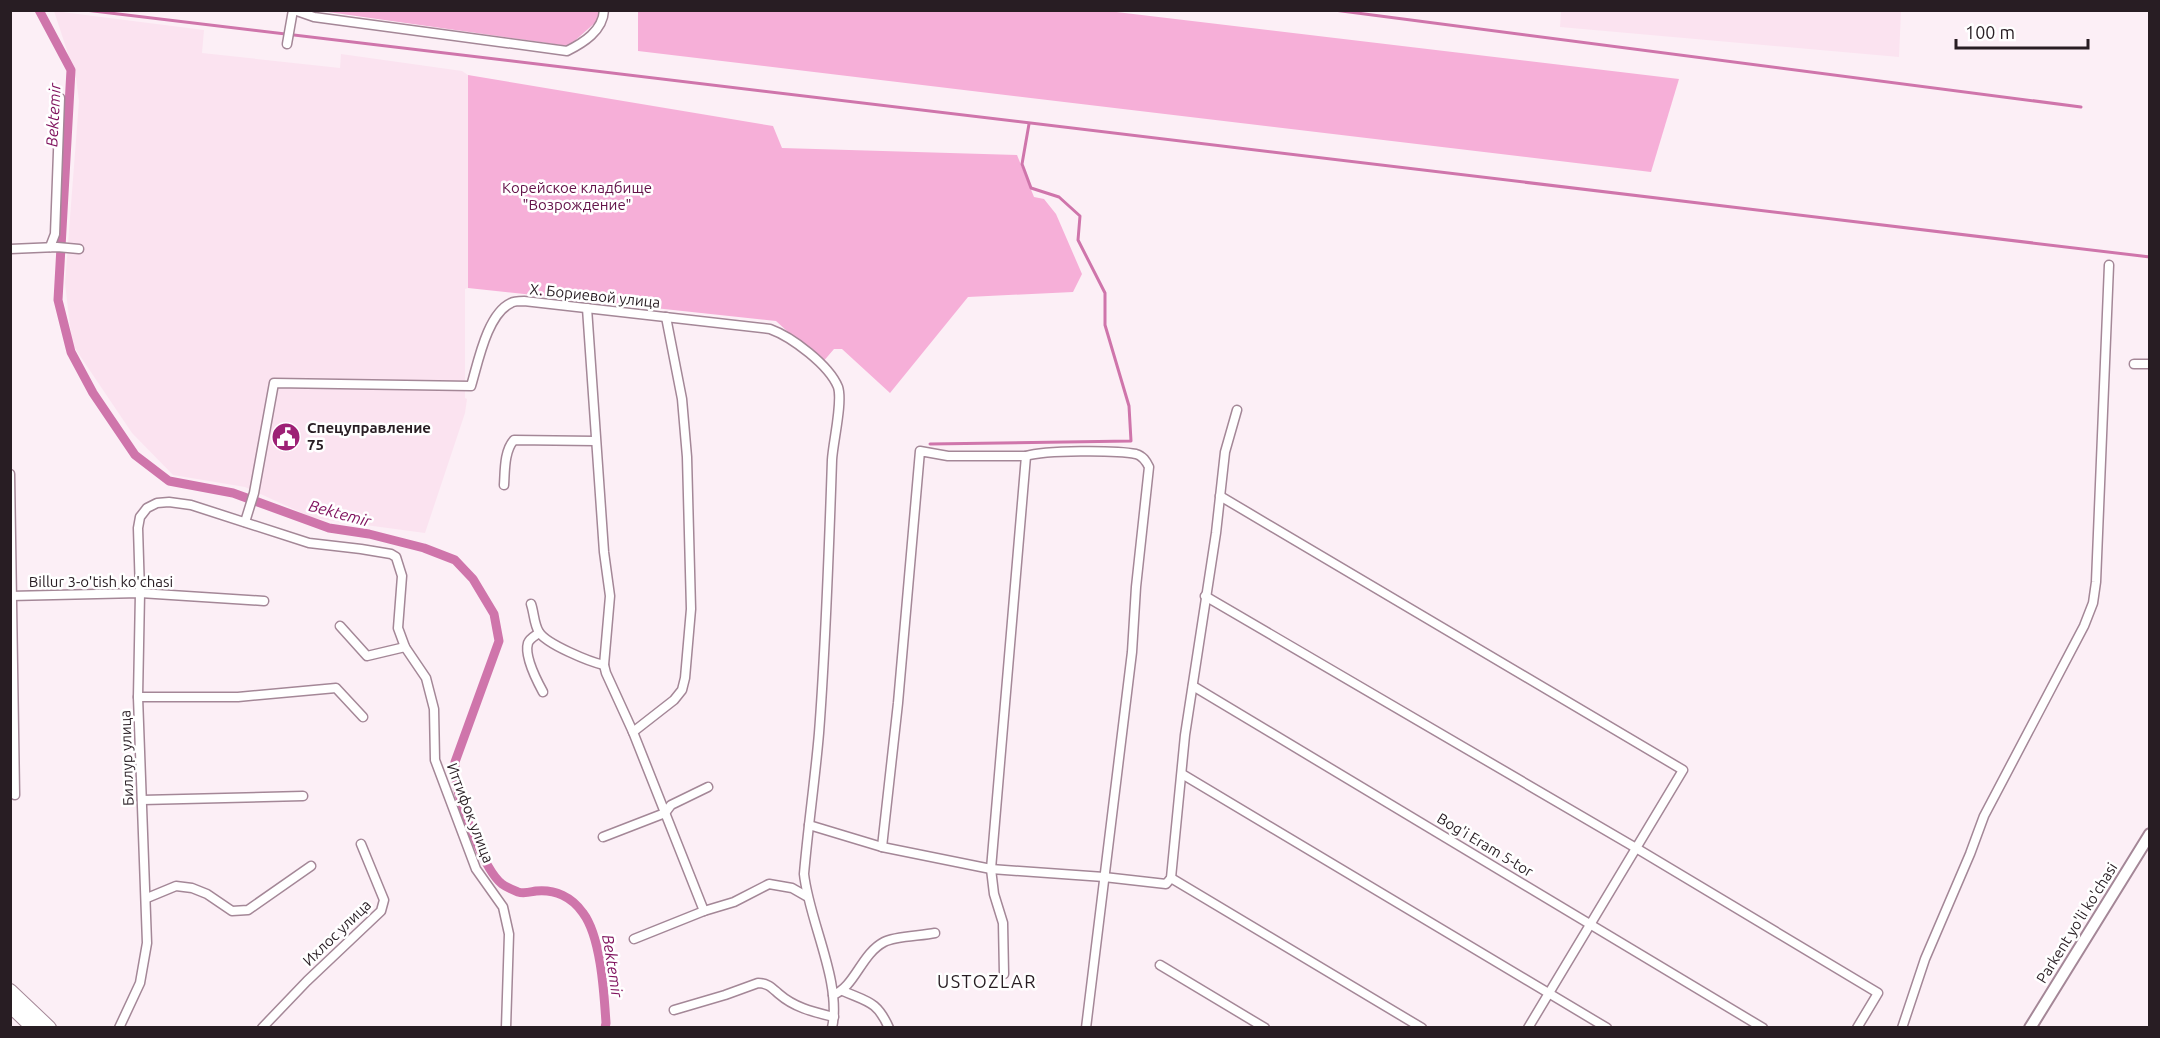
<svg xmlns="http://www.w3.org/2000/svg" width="2160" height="1038" viewBox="0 0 2160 1038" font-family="Ubuntu,sans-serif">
<rect width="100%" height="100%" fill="#fceff6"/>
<g fill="#fbe3f0">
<path d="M 54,11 L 204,30 L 202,53 L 340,68 L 341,54 L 462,71 L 468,75 L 468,288 L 465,289 L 465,398 L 467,399 L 465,413 L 425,533 L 313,518 L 245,487 L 173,475 L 132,433 L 72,344 L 65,283 L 79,101 L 76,78 Z"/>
<path d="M 1561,11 L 1901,11 L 1899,57 L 1560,27 Z"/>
</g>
<g fill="#f6afd8">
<path d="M 321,11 L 599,11 L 597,21 L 569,46 Z"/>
<path d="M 1108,11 L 1679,79 L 1651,172 L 638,51 L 638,11 Z"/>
<path d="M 468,75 L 773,126 L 782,148 L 1017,155 L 1034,197 L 1044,199 L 1056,214 L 1082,274 L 1073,292 L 968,297 L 890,393 L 842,349 L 834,349 L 822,363 L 776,321 L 468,288 Z"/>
</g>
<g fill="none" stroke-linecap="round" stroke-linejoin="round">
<g stroke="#cf75ab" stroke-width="3">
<path d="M 85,10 L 2150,257"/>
<path d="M 1334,10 L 2081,107"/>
<path d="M 930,444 L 1131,441 L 1129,406 L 1105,325 L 1105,293 L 1078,240 L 1080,216 L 1059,197 L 1031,188 L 1022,164 L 1029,124"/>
</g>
<path stroke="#cf75ab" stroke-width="9" d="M 39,10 L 71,70 L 58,300 L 71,352 L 93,393 L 135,455 L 169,481 L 233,493 L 329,528 L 369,534 L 424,548 L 455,560 L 473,579 L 494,614 L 499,641 L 455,762 C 455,768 455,775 456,780 C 459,803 484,870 502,884 C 506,887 513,890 518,892 C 524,894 530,892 536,891 C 555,889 572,897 583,913 C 601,937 604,993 606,1023 L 605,1028"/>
<g stroke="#a48797" stroke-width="11">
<g id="minor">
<path d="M 294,10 L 314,17 L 567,51 C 583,43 603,31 604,10"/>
<path d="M 287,44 L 293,10"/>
<path d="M 50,247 L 55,234 L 60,98"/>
<path d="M 10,249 L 57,247 L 79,249"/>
<path d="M 587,308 L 604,552 L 610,596 L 604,665 L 606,673 L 633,732 L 704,911 L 734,902 L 769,884 L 792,888 L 806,896"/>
<path d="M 2134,364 L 2150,364"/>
<path d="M 10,474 L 15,795"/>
<path d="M 504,485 C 505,471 504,451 514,440 L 595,441"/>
<path d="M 1220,496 L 1683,770 L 1528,1028"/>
<path d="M 245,522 L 254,493 L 274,383 L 471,386 C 478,363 487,314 511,303 C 514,301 520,301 524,301 L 770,329 C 792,337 829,365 838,387 C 843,402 833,442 832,460 C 829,551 826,642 819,733 C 815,780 808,827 804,874 C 809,921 842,982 832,1028"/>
<path d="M 10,596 L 140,593 L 264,601"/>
<path d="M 1205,596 L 1636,848 L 1878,993 L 1857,1028"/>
<path d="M 531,604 C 534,612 534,625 539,632 C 546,644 590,662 604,665"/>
<path d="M 340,626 L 367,656 L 405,647"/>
<path d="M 539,633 C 535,636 530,638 528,643 C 524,656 537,681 543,692"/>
<path d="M 1193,686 L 1763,1028"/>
<path d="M 138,697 L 238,697 L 336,688 L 363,717"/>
<path d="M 633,732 L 674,700 L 682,690 L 685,678 L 691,609 L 687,457 L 682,399 L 666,317"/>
<path d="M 1182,774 L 1607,1028"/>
<path d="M 142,800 L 303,796"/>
<path d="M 809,825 L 882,847 L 991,869 L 1104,877 L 1166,884 L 1171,878 L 1185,735 L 1216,533 L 1225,452 L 1237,410"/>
<path d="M 603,837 L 665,813 L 671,805 L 708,787"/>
<path d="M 882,847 L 898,703 L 920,451 L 948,456 L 1026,456 C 1045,450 1116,450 1136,454 C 1143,456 1146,461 1149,467 L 1136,587 L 1132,652 L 1086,1028"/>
<path d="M 1171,878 L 1422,1028"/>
<path d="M 147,898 L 176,886 L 192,888 L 207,894 L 232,911 L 248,910 L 311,866"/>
<path d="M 634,939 L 704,911"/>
<path d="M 1160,965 L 1265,1028"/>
<path d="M 1004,974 L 1003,923 L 994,894 L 991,869 L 1026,456"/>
<path d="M 843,991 C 868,1002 877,1001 889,1028"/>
<path d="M 833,995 C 855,987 861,954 884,942 C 895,936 921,936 935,933"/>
<path d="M 674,1010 L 725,995 L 758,983 C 768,983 772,988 779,994 C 795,1008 814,1012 834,1017"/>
<path d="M 119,1028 L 140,983 L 147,943 L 138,697 L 140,593 L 138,528 L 140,517 L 147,508 L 157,503 L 169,502 L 191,505 L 309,543 L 361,549 L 391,554 L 396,557 L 402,576 L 398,628 L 405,647 L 426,678 L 434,709 L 435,760 L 476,869 L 503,907 L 509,934 L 506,1028"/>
<path d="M 262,1028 L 307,981 L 381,911 L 384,900 L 361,844"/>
<path d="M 1902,1028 L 1925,959 L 1970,854 L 1984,816 L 2084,626 L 2093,603 L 2096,582 L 2109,265"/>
</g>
</g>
<g stroke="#a48797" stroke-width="14">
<path id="tertiary" d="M 2030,1028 L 2150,834"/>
</g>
<g stroke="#a48797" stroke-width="16">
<g id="trunk">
<path d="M 10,991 L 49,1028"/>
<path d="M 10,1005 L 34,1028"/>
</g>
</g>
<use href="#minor" stroke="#fff" stroke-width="8"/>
<use href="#tertiary" stroke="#fff" stroke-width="10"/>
<use href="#trunk" stroke="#fff" stroke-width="14"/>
</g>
<defs>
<g id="civic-disc" transform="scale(1.5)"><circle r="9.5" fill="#9d2075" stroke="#fff"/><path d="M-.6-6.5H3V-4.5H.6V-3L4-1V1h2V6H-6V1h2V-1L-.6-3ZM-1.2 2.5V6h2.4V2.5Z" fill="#fff"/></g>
</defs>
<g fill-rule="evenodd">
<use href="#civic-disc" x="286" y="437"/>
</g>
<g text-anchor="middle" stroke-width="5" stroke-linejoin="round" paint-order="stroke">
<g font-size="15" fill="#631249" stroke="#fff">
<text x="577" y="193">Корейское кладбище<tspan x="577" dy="17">"Возрождение"</tspan></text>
</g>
<g font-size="15" fill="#281d23" stroke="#fff">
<text transform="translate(595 296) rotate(6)" y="5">Х. Бориевой улица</text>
<text x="101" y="587">Billur 3-o'tish ko'chasi</text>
<text transform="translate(127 758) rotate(-92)" y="5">Биллур улица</text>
<text transform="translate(470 813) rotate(69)" y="5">Иттифок улица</text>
<text transform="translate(1485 845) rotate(31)" y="5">Bog'i Eram 5-tor</text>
<text transform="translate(2077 923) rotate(-58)" y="5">Parkent yo'li ko'chasi</text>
<text transform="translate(337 933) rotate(-44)" y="5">Ихлос улица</text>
</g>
<g font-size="15" font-weight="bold" fill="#281d23" stroke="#fff" text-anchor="start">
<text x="307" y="433">Спецуправление<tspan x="307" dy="17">75</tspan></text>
</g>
<g font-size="16" font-style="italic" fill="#7f115d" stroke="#fff">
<text transform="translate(53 115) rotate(-87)" y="6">Bektemir</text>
<text transform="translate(340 513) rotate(15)" y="6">Bektemir</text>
<text transform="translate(613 966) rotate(81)" y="6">Bektemir</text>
</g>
<g font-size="18" letter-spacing="1.5" fill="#281d23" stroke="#fff">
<text x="987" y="988">USTOZLAR</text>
</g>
</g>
<rect width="2160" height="1038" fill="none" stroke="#281d23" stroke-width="24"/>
<path d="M1956 39v9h132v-9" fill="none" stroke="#281d23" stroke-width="3"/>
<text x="1965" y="39" font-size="18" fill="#281d23" stroke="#ffffff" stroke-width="4.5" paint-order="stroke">100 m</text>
</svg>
